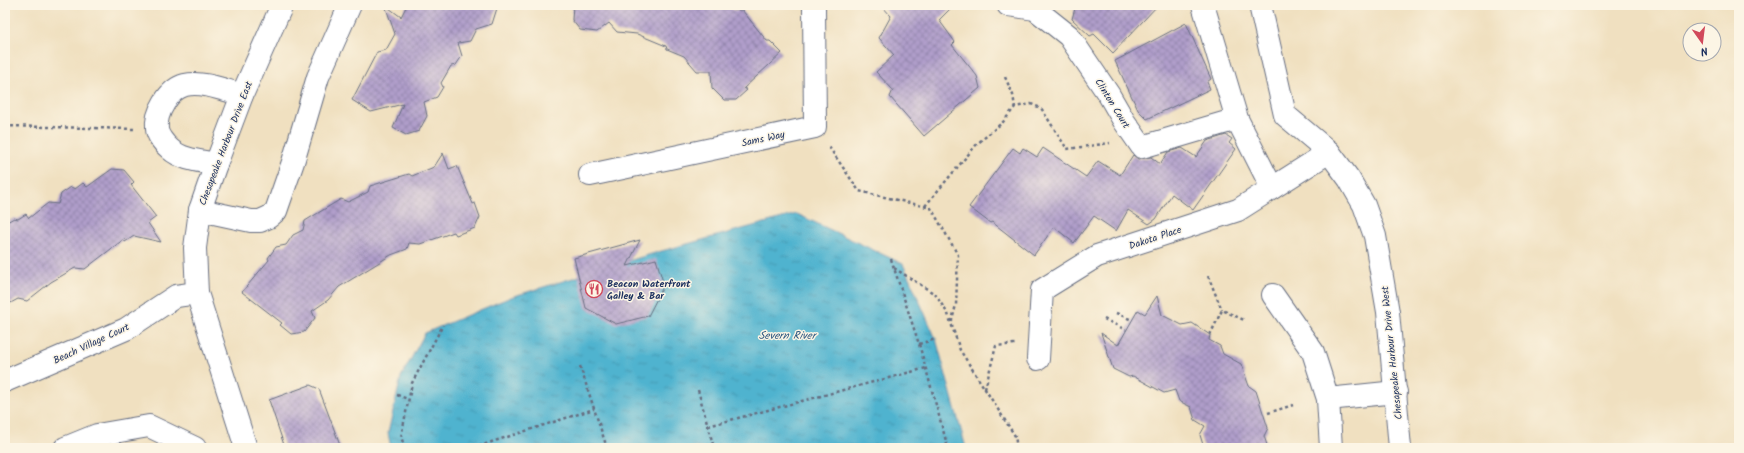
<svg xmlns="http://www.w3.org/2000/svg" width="1744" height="453" viewBox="0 0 1744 453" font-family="Kalam,sans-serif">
<defs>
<pattern id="water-ripples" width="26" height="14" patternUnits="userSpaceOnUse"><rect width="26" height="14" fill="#50b3cf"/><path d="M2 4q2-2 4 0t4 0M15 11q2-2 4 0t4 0" fill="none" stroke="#4292ab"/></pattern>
<pattern id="building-cross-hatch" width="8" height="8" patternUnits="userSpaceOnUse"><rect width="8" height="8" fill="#b09eca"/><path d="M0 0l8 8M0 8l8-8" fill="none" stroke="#8e81a7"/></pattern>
</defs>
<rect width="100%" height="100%" fill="#fcf5e5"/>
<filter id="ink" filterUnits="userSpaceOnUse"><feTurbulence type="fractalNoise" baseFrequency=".025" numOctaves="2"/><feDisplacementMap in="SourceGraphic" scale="8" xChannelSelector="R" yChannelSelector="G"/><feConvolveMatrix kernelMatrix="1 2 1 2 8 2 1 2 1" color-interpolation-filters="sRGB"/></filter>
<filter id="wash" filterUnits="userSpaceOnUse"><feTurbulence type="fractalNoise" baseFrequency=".012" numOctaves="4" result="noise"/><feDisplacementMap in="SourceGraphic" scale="16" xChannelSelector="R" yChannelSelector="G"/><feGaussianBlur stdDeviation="0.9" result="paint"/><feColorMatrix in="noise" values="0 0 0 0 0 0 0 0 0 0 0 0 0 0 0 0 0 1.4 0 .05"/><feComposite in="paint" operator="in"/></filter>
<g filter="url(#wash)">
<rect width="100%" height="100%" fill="#f0e0c0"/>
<path fill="url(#water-ripples)" stroke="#367196" d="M 797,214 L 903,264 L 936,339 L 966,448 L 391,448 L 388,433 L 401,377 L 425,333 L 511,297 L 658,252 Z"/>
<g id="blocks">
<g fill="url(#building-cross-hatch)">
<path d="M 385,5 L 401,17 L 407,5 L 498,5 L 492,24 L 476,29 L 470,41 L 458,43 L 462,56 L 456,65 L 451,66 L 441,83 L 443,87 L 437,97 L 424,102 L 427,116 L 419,131 L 406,135 L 393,128 L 403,104 L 371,112 L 352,100 L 377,52 L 386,50 L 395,34 Z"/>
<path d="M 573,5 L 728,5 L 734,10 L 742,10 L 767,41 L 770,41 L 782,53 L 744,88 L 747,90 L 736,100 L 724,100 L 712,88 L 711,71 L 697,71 L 684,56 L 667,49 L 666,46 L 637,34 L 617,32 L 609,23 L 597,32 L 580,30 L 572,20 Z"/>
<path d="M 881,5 L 954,5 L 939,20 L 955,42 L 952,45 L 977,76 L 980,88 L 924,136 L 890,97 L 893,90 L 876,72 L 894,55 L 879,38 L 891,16 Z"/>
<path d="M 1076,5 L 1158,5 L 1113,53 L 1094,34 L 1090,36 L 1072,19 Z"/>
<path d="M 1186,23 L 1211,79 L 1207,82 L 1210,89 L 1147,119 L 1138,110 L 1115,61 Z"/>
<path d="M 1226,135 L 1232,139 L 1229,143 L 1236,149 L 1193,210 L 1172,194 L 1156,219 L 1149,224 L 1128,210 L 1116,231 L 1094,216 L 1074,243 L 1054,227 L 1034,255 L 992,222 L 990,223 L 969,207 L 1013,148 L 1020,153 L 1023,148 L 1037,157 L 1043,148 L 1086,177 L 1098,161 L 1120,175 L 1133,155 L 1138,159 L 1151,157 L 1160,164 L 1168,152 L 1182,148 L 1196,157 L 1207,141 Z"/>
<path d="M 443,153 L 449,169 L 457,166 L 473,204 L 475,203 L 480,217 L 475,228 L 456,235 L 454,232 L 420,244 L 409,243 L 407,249 L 391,255 L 339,287 L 328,300 L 312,311 L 315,318 L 304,332 L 291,334 L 280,325 L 282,323 L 242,292 L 269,260 L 268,258 L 276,247 L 286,245 L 293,235 L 303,230 L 305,221 L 341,199 L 348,202 L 368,192 L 370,186 L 409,174 L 412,176 L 434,167 Z"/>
<path d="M 112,169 L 124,170 L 134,182 L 131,185 L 156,217 L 148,223 L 161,242 L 134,236 L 125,242 L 124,239 L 85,269 L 75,268 L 51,282 L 27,301 L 18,299 L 5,306 L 5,223 L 14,218 L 18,219 L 26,214 L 29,218 L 48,203 L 58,204 L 61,194 L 71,187 L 75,189 L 83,183 L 87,187 Z"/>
<path d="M 640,240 L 627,266 L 656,259 L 664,285 L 648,316 L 616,324 L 586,308 L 574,258 Z"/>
<path d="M 1157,296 L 1162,315 L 1182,325 L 1192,323 L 1210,335 L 1209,340 L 1220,346 L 1223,354 L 1241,364 L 1249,386 L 1256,391 L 1268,428 L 1264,436 L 1268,448 L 1204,448 L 1200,435 L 1205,426 L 1195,420 L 1191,407 L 1179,401 L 1175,390 L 1164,393 L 1133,376 L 1129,377 L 1113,369 L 1101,333 L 1118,345 L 1138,310 L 1145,314 Z"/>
<path d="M 310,385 L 319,389 L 341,448 L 285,448 L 269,400 Z"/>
</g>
</g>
</g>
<g filter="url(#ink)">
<use href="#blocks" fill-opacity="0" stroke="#666d80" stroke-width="1"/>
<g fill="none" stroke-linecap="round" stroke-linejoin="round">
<g stroke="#666d80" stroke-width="24">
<g id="minor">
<path d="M 1008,5 L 1035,9 L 1069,36 L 1109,95 L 1124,121 L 1142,147 L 1237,119"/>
<path d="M 1203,5 L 1237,119 L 1272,188"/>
<path d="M 1260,5 L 1285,115 L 1329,152 L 1349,179 L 1364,205 L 1375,236 L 1388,312 L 1400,448"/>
<path d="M 216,164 C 201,161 182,160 170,149 C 165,145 157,135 157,129 C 155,113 169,89 185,85 C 203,81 224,90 242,95"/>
<path d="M 590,175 L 815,127 L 814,5"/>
<path d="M 200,210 L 251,221 L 260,221 L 269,217 L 276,211 L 293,162 L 318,77 L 350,5"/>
<path d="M 1273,295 L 1313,352 L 1328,399 L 1331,448"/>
<path d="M 1038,359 L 1042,290 L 1097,256 L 1238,210 L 1329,152"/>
<path d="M 5,381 L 126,329 L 176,296 L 197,293"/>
<path d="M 1328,399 L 1396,392"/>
<path d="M 65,448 L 97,435 L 149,426 L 195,448"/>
<path d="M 246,448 L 197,293 L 195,248 L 200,210 L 216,164 L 242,95 L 282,5"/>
</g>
</g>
<g stroke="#666d80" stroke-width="2.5" stroke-dasharray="3 3" stroke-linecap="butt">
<path d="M 1005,77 L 1013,95 L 1015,107"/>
<path d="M 5,126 L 134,129"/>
<path d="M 829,147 L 859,191 L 931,208 L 958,255 L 956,305 L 951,324"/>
<path d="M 925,206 L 977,144 L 1003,122 L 1015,107 L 1031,104 L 1041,108 L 1067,149 L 1110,143"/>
<path d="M 891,259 L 919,344 L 948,448"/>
<path d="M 894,268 L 935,294 L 948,314 L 960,350 L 1015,436 L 1017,448"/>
<path d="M 1208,276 L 1222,310"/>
<path d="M 1116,313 L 1132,320"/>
<path d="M 1104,319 L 1126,330"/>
<path d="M 1210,335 L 1222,310 L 1244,320"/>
<path d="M 919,344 L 936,339"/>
<path d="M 580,366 L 607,448"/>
<path d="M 985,389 L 996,346 L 1015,344"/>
<path d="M 698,390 L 714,448"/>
<path d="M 397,395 L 408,399"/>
<path d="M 1268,413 L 1293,405"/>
<path d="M 708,426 L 926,368"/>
<path d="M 405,448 L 401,437 L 412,383 L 443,325"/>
<path d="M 473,448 L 594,409"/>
</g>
<use href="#minor" stroke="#fff" stroke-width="22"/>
</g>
</g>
<defs>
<g id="restaurant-ring" transform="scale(0.9)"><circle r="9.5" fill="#fcf5e5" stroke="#d1495b" stroke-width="1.5"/><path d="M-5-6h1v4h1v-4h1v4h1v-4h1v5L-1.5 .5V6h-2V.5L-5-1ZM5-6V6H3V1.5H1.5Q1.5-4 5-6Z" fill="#d1495b"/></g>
</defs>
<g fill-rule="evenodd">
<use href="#restaurant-ring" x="594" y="289"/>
</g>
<g text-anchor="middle" stroke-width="3" stroke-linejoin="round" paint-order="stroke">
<g font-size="10" fill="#1b2f5e" stroke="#fcf5e5">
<text transform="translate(1113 103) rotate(58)" y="4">Clinton Court</text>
<text transform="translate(763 138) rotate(-12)" y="4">Sams Way</text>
<text transform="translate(225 143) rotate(-69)" y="4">Chesapeake Harbour Drive East</text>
<text transform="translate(1155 237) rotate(-18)" y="4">Dakota Place</text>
<text transform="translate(91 343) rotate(-25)" y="4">Beach Village Court</text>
<text transform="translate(1391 353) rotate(-96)" y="4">Chesapeake Harbour Drive West</text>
</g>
<g font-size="10" font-weight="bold" fill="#1b2f5e" stroke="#fcf5e5" text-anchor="start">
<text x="607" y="287">Beacon Waterfront<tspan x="607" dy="12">Galley &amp; Bar</tspan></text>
</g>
<g font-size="11" font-style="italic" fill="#2b5780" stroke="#fcf5e5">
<text x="787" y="339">Severn River</text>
</g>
</g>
<rect width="1744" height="453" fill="none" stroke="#fcf5e5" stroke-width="20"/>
<g transform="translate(1702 42) rotate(166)"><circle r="19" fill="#fcf5e5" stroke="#a2a6af"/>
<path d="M0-3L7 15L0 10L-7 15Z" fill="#d1495b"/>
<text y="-6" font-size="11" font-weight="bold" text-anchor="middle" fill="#1b2f5e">N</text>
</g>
</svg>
